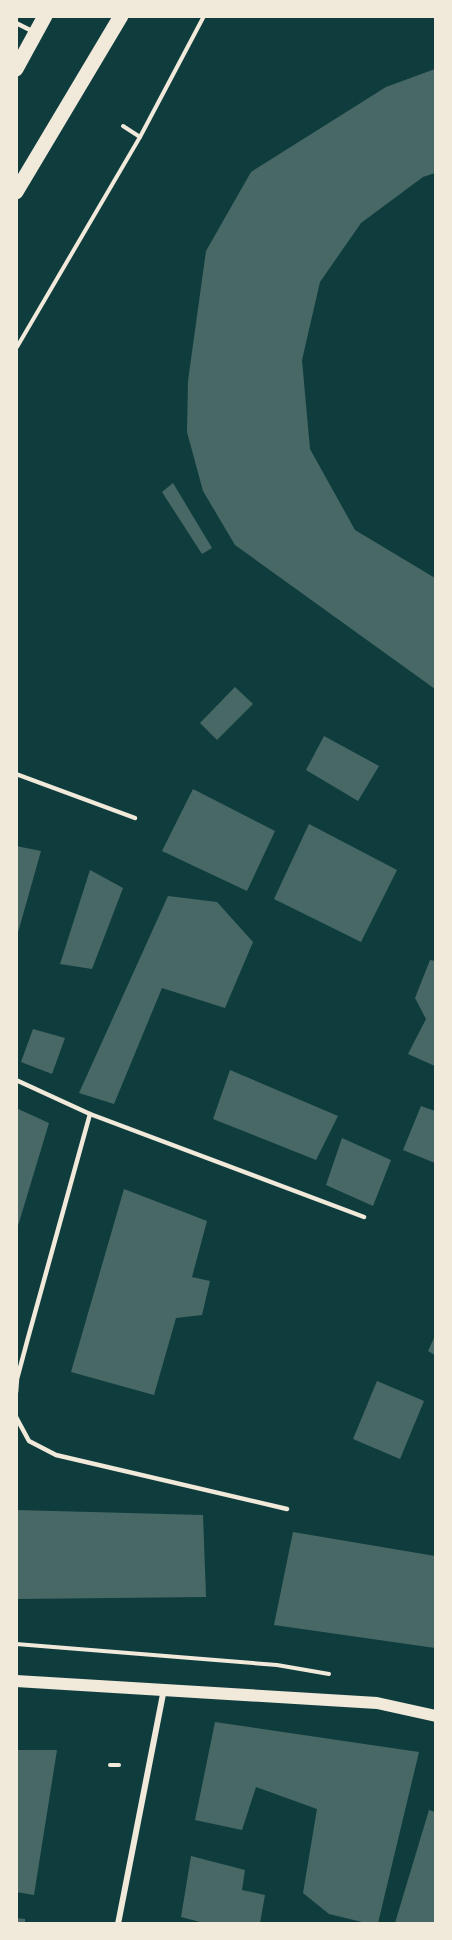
<svg xmlns="http://www.w3.org/2000/svg" width="452" height="1940" viewBox="0 0 452 1940" font-family="'Golos Text',sans-serif">
<rect width="100%" height="100%" fill="#0f3d3e"/>
<g fill="#486865">
<path d="M 435,69 L 435,173 L 423,177 L 361,223 L 320,282 L 302,360 L 310,449 L 355,530 L 435,578 L 435,689 L 235,545 L 203,491 L 187,432 L 188,381 L 206,251 L 251,172 L 386,87 Z"/>
<path d="M 173,483 L 212,548 L 202,554 L 162,492 Z"/>
<path d="M 235,687 L 253,704 L 217,740 L 200,723 Z"/>
<path d="M 324,736 L 379,766 L 358,801 L 306,770 Z"/>
<path d="M 193,789 L 275,831 L 247,891 L 162,851 Z"/>
<path d="M 309,824 L 397,870 L 361,942 L 274,899 Z"/>
<path d="M 16,846 L 41,851 L 17,936 L 16,936 Z"/>
<path d="M 90,870 L 123,888 L 92,969 L 60,964 Z"/>
<path d="M 168,896 L 217,902 L 253,942 L 225,1008 L 162,988 L 114,1104 L 79,1093 Z"/>
<path d="M 430,960 L 435,961 L 435,1066 L 408,1054 L 426,1019 L 415,998 Z"/>
<path d="M 33,1029 L 65,1038 L 52,1074 L 21,1062 Z"/>
<path d="M 230,1070 L 338,1116 L 316,1160 L 213,1119 Z"/>
<path d="M 421,1106 L 435,1111 L 435,1163 L 403,1150 Z"/>
<path d="M 16,1108 L 49,1123 L 17,1229 L 16,1229 Z"/>
<path d="M 342,1138 L 391,1160 L 373,1206 L 326,1185 Z"/>
<path d="M 124,1189 L 207,1221 L 192,1277 L 210,1281 L 202,1315 L 176,1318 L 154,1395 L 71,1372 Z"/>
<path d="M 435,1336 L 435,1355 L 428,1351 Z"/>
<path d="M 377,1381 L 424,1401 L 400,1459 L 353,1439 Z"/>
<path d="M 16,1510 L 203,1515 L 206,1597 L 17,1599 Z"/>
<path d="M 293,1532 L 435,1556 L 435,1648 L 274,1625 Z"/>
<path d="M 215,1722 L 419,1752 L 378,1923 L 366,1923 L 329,1914 L 303,1893 L 317,1809 L 256,1787 L 242,1830 L 195,1820 Z"/>
<path d="M 16,1750 L 57,1750 L 34,1895 L 16,1892 Z"/>
<path d="M 429,1810 L 435,1812 L 435,1923 L 395,1923 Z"/>
<path d="M 191,1856 L 245,1870 L 242,1890 L 265,1895 L 260,1923 L 204,1923 L 181,1917 Z"/>
<path d="M 16,1918 L 25,1919 L 25,1923 L 16,1923 Z"/>
</g>
<g fill="none" stroke-linecap="round" stroke-linejoin="round">
<g stroke="#f1e9da" stroke-width="4">
<path d="M 123,126 L 140,137"/>
<path d="M 17,347 L 140,137 L 204,16"/>
<path d="M 16,1644 L 277,1665 L 329,1674"/>
<path d="M 110,1765 L 119,1765"/>
</g>
<g stroke="#f1e9da" stroke-width="4.5">
<path d="M 16,23 L 34,32"/>
<path d="M 16,774 L 135,818"/>
<path d="M 16,1080 L 90,1114 L 364,1217"/>
<path d="M 16,1392 L 17,1379 L 28,1338 L 90,1114"/>
<path d="M 16,1417 L 29,1441 L 56,1455 L 287,1509"/>
</g>
<path stroke="#f1e9da" stroke-width="6" d="M 118,1924 L 164,1689"/>
<path stroke="#f1e9da" stroke-width="12" d="M 16,1681 L 377,1703 L 436,1716"/>
<g stroke="#f1e9da" stroke-width="15">
<path d="M 16,69 L 45,16"/>
<path d="M 16,192 L 121,16"/>
</g>
</g>
<rect width="452" height="1940" fill="none" stroke="#f1e9da" stroke-width="36"/>
</svg>
